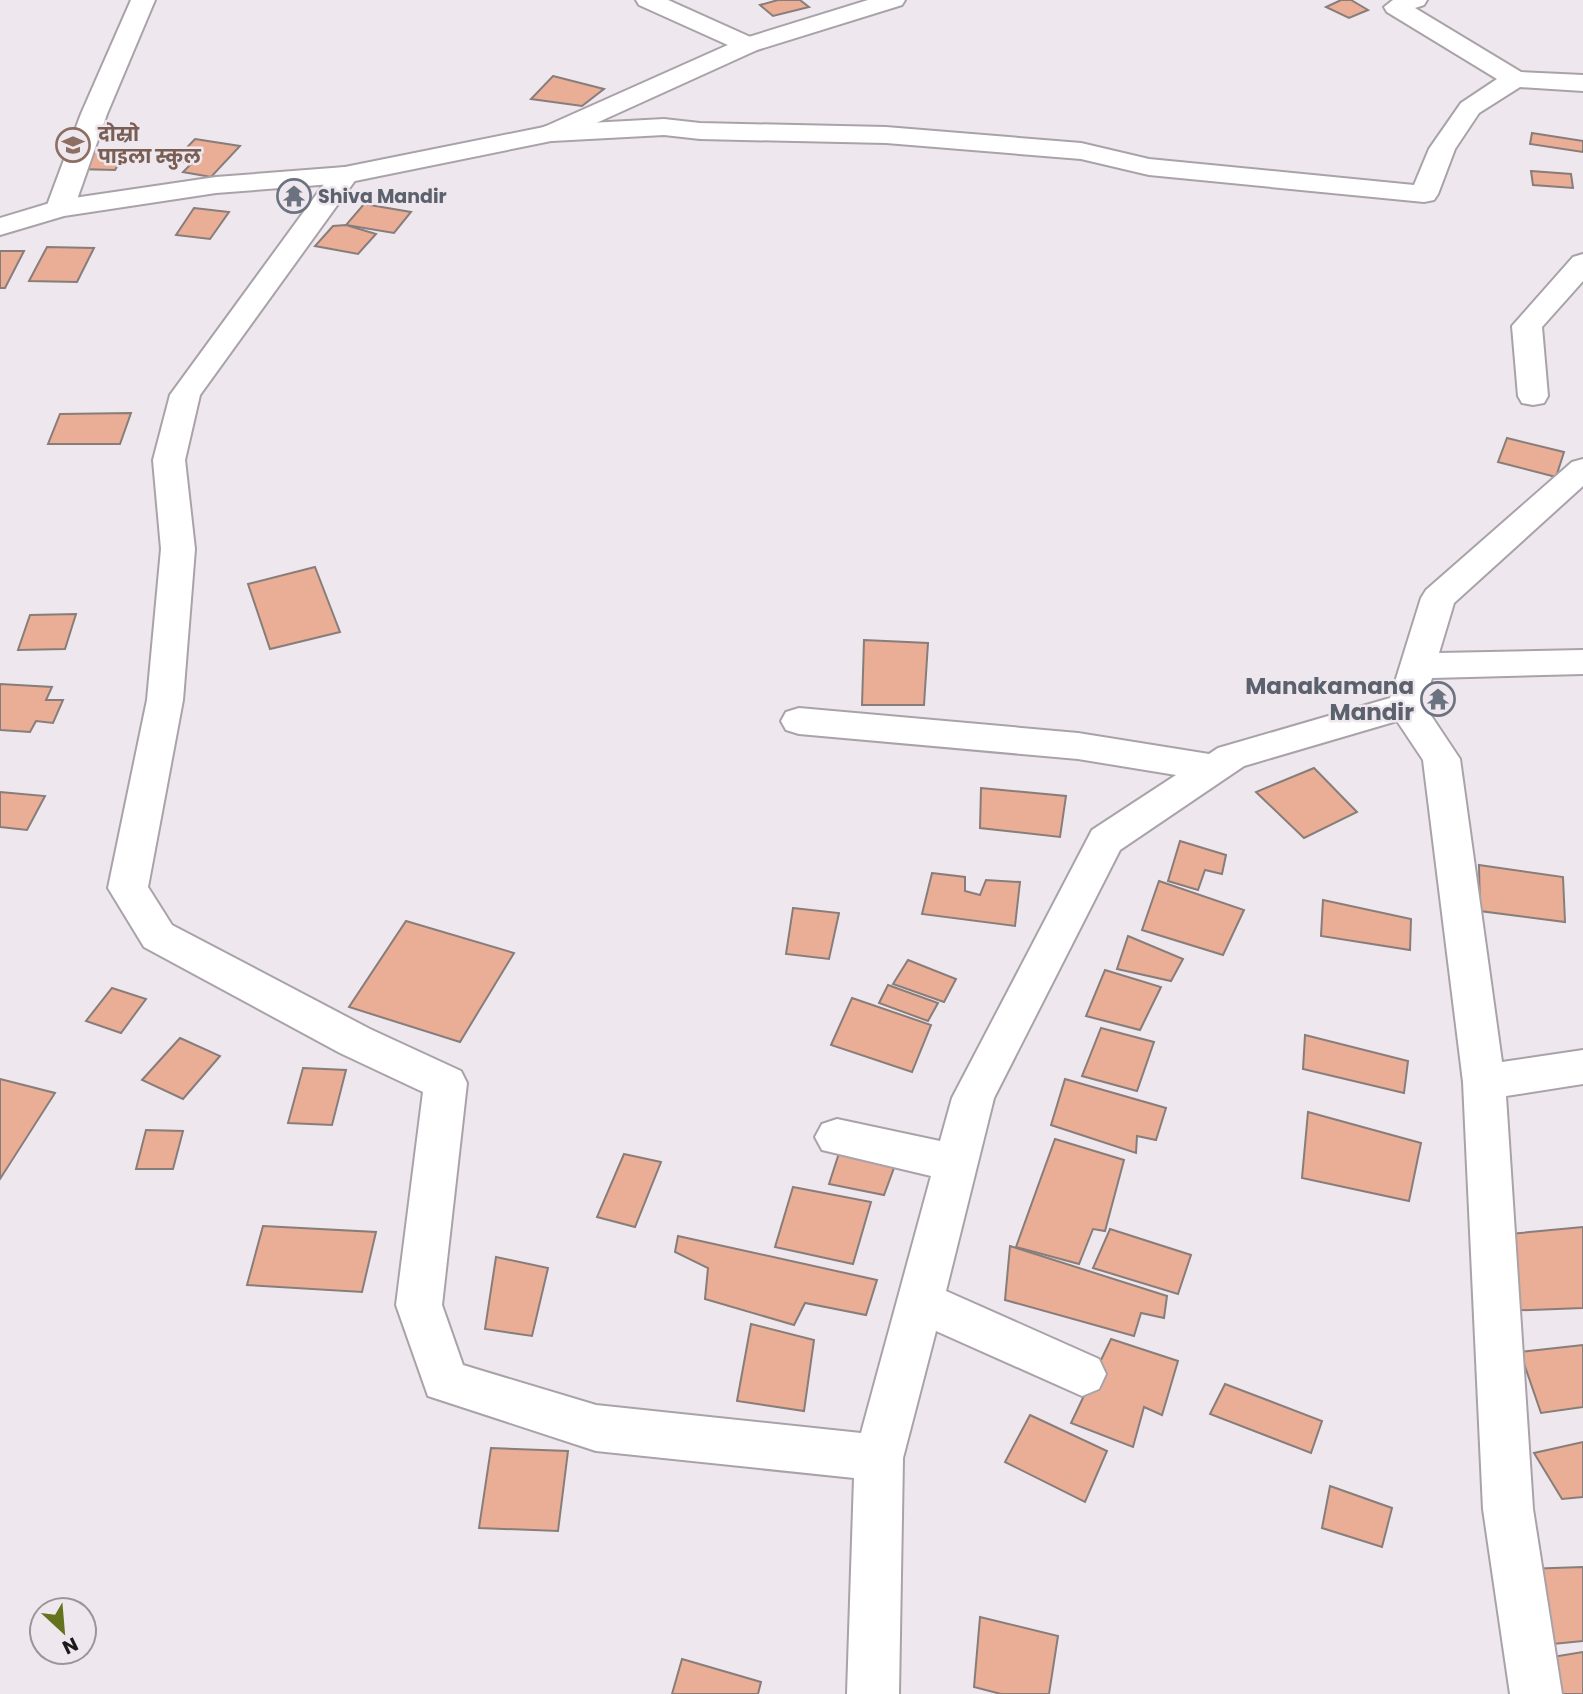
<svg xmlns="http://www.w3.org/2000/svg" width="1583" height="1694" viewBox="0 0 1583 1694" font-family="Poppins,'Noto Sans Devanagari',sans-serif">
<rect width="100%" height="100%" fill="#efe7ee"/>
<g fill="#eaad95" stroke="#877d7a" stroke-width="2">
<path d="M 778,0 L 800,0 L 809,7 L 773,16 L 760,5 Z"/>
<path d="M 1341,0 L 1351,0 L 1368,10 L 1349,18 L 1326,7 Z"/>
<path d="M 553,76 L 604,89 L 582,106 L 531,99 Z"/>
<path d="M 1532,133 L 1583,141 L 1583,152 L 1530,144 Z"/>
<path d="M 195,139 L 240,146 L 211,177 L 183,172 L 192,163 L 174,161 Z"/>
<path d="M 90,148 L 127,150 L 115,170 L 77,169 Z"/>
<path d="M 1531,171 L 1571,174 L 1573,188 L 1533,185 Z"/>
<path d="M 364,204 L 411,212 L 394,233 L 346,225 Z"/>
<path d="M 194,208 L 229,212 L 210,239 L 176,235 Z"/>
<path d="M 346,225 L 376,234 L 358,254 L 315,246 L 333,226 Z"/>
<path d="M 47,247 L 94,248 L 77,282 L 29,281 Z"/>
<path d="M 0,251 L 24,251 L 5,288 L 0,288 Z"/>
<path d="M 131,413 L 120,444 L 48,444 L 60,414 Z"/>
<path d="M 1507,438 L 1564,452 L 1556,477 L 1498,462 Z"/>
<path d="M 315,567 L 340,632 L 270,649 L 248,584 Z"/>
<path d="M 76,614 L 65,649 L 18,650 L 30,615 Z"/>
<path d="M 864,640 L 928,643 L 924,705 L 862,705 Z"/>
<path d="M 0,684 L 52,687 L 46,700 L 63,700 L 53,723 L 36,721 L 30,732 L 0,730 Z"/>
<path d="M 1314,768 L 1357,812 L 1304,838 L 1256,792 Z"/>
<path d="M 981,788 L 1066,796 L 1060,837 L 980,828 Z"/>
<path d="M 0,792 L 45,796 L 27,830 L 0,827 Z"/>
<path d="M 1180,841 L 1226,855 L 1222,874 L 1205,870 L 1198,890 L 1168,881 Z"/>
<path d="M 1479,865 L 1563,877 L 1565,922 L 1480,911 Z"/>
<path d="M 932,873 L 965,877 L 965,891 L 980,895 L 986,880 L 1020,882 L 1015,926 L 922,914 Z"/>
<path d="M 1159,881 L 1244,910 L 1223,955 L 1142,930 Z"/>
<path d="M 1323,900 L 1411,919 L 1410,950 L 1321,936 Z"/>
<path d="M 793,908 L 839,913 L 829,959 L 786,954 Z"/>
<path d="M 406,921 L 514,953 L 460,1042 L 349,1007 Z"/>
<path d="M 1128,936 L 1183,959 L 1171,981 L 1117,969 Z"/>
<path d="M 908,960 L 956,979 L 944,1002 L 893,984 Z"/>
<path d="M 1105,970 L 1161,987 L 1140,1030 L 1086,1016 Z"/>
<path d="M 888,985 L 938,1003 L 928,1021 L 879,1003 Z"/>
<path d="M 112,988 L 146,999 L 121,1033 L 86,1021 Z"/>
<path d="M 852,998 L 931,1025 L 912,1072 L 831,1045 Z"/>
<path d="M 1101,1028 L 1154,1042 L 1137,1091 L 1082,1076 Z"/>
<path d="M 1305,1035 L 1408,1061 L 1404,1093 L 1303,1069 Z"/>
<path d="M 180,1038 L 220,1056 L 183,1099 L 142,1080 Z"/>
<path d="M 303,1068 L 346,1070 L 332,1125 L 288,1123 Z"/>
<path d="M 0,1079 L 55,1093 L 0,1179 Z"/>
<path d="M 1065,1079 L 1166,1108 L 1156,1140 L 1137,1136 L 1136,1153 L 1051,1125 Z"/>
<path d="M 1308,1112 L 1421,1143 L 1409,1201 L 1302,1178 Z"/>
<path d="M 146,1130 L 183,1131 L 173,1169 L 136,1169 Z"/>
<path d="M 1055,1139 L 1124,1160 L 1105,1231 L 1093,1229 L 1079,1264 L 1016,1247 Z"/>
<path d="M 841,1147 L 895,1165 L 884,1195 L 829,1184 Z"/>
<path d="M 624,1154 L 661,1162 L 635,1227 L 597,1217 Z"/>
<path d="M 793,1187 L 871,1202 L 853,1264 L 775,1247 Z"/>
<path d="M 263,1226 L 376,1232 L 362,1292 L 247,1285 Z"/>
<path d="M 1583,1227 L 1583,1308 L 1500,1311 L 1499,1235 Z"/>
<path d="M 1110,1229 L 1191,1255 L 1178,1294 L 1093,1268 Z"/>
<path d="M 678,1236 L 877,1280 L 866,1315 L 805,1303 L 794,1325 L 705,1299 L 708,1268 L 675,1252 Z"/>
<path d="M 1010,1246 L 1167,1296 L 1164,1318 L 1141,1313 L 1134,1336 L 1005,1300 Z"/>
<path d="M 496,1257 L 548,1268 L 532,1336 L 485,1329 Z"/>
<path d="M 751,1324 L 814,1340 L 804,1411 L 737,1401 Z"/>
<path d="M 1111,1339 L 1178,1361 L 1162,1415 L 1144,1407 L 1133,1447 L 1071,1423 Z"/>
<path d="M 1583,1345 L 1583,1407 L 1541,1413 L 1520,1352 Z"/>
<path d="M 1225,1384 L 1322,1421 L 1311,1453 L 1210,1414 Z"/>
<path d="M 1030,1415 L 1107,1451 L 1085,1502 L 1005,1462 Z"/>
<path d="M 1583,1442 L 1583,1497 L 1562,1499 L 1534,1453 Z"/>
<path d="M 491,1448 L 568,1451 L 558,1531 L 479,1528 Z"/>
<path d="M 1330,1486 L 1392,1508 L 1382,1547 L 1322,1528 Z"/>
<path d="M 1583,1567 L 1583,1641 L 1543,1645 L 1523,1569 Z"/>
<path d="M 980,1617 L 1058,1636 L 1049,1694 L 1001,1694 L 974,1687 Z"/>
<path d="M 1583,1652 L 1583,1694 L 1557,1694 L 1546,1658 Z"/>
<path d="M 682,1659 L 761,1682 L 758,1694 L 672,1694 Z"/>
</g>
<g fill="none" stroke-linecap="round" stroke-linejoin="round">
<g stroke="#aaa2a9" stroke-width="4">
<g id="street">
<path d="M 131,0 L 155,0 L 107,114 L 74,208 L 70,214 L 60,216 L 50,214 L 46,208 L 81,114 Z"/>
<path d="M 636,0 L 668,0 L 757,40 L 760,45 L 757,50 L 748,52 L 739,50 L 639,5 Z"/>
<path d="M 1393,0 L 1427,0 L 1424,5 L 1415,8 L 1521,72 L 1583,75 L 1583,91 L 1520,87 L 1479,113 L 1455,149 L 1438,194 L 1434,200 L 1424,202 L 1149,175 L 1081,159 L 886,143 L 700,139 L 664,135 L 552,141 L 543,139 L 539,133 L 543,127 L 552,125 L 664,119 L 700,123 L 886,127 L 1081,143 L 1149,159 L 1414,185 L 1429,149 L 1461,103 L 1497,79 L 1387,12 L 1384,7 Z"/>
<path d="M 345,167 L 355,169 L 359,175 L 200,395 L 185,460 L 195,549 L 183,700 L 148,887 L 172,925 L 370,1029 L 461,1071 L 467,1083 L 442,1305 L 463,1365 L 596,1405 L 861,1433 L 931,1176 L 822,1150 L 815,1137 L 822,1124 L 837,1119 L 940,1141 L 952,1098 L 1092,830 L 1176,775 L 1078,759 L 799,734 L 786,730 L 781,721 L 786,712 L 799,708 L 1078,733 L 1209,754 L 1218,748 L 1390,698 L 1421,598 L 1426,590 L 1572,462 L 1583,459 L 1583,486 L 1454,603 L 1439,653 L 1583,650 L 1583,674 L 1432,678 L 1424,705 L 1460,759 L 1502,1062 L 1583,1050 L 1583,1084 L 1506,1096 L 1533,1509 L 1562,1694 L 1510,1694 L 1483,1509 L 1463,1082 L 1423,760 L 1397,721 L 1244,766 L 1120,850 L 994,1098 L 946,1291 L 1099,1359 L 1106,1374 L 1099,1389 L 1082,1396 L 936,1331 L 903,1458 L 899,1694 L 847,1694 L 854,1478 L 596,1451 L 428,1396 L 396,1305 L 423,1092 L 340,1053 L 144,947 L 108,888 L 147,700 L 161,549 L 153,460 L 170,395 L 335,169 Z"/>
<path d="M 1583,254 L 1583,281 L 1542,327 L 1548,396 L 1544,403 L 1533,405 L 1522,403 L 1518,396 L 1512,326 L 1573,257 Z"/>
</g>
</g>
<g stroke="#aaa2a9" stroke-width="4">
<path id="secondary" d="M 868,0 L 905,0 L 902,5 L 757,50 L 561,139 L 345,183 L 216,193 L 64,216 L 0,235 L 0,218 L 60,200 L 216,177 L 345,167 L 544,127 L 739,40 Z"/>
</g>
<use href="#street" fill="#fff" fill-rule="evenodd"/>
<use href="#secondary" fill="#fff" fill-rule="evenodd"/>
</g>
<defs>
<g id="school-ring" transform="scale(1.75)"><circle r="9.5" fill="#efe7ee" stroke="#8d6e63" stroke-width="1.5"/><path d="M0-5L7-2L0 1L-7-2ZM-4 1L0 2.5L4 1V4Q0 6-4 4Z" fill="#8d6e63"/></g>
<g id="temple-ring" transform="scale(1.75)"><circle r="9.5" fill="#efe7ee" stroke="#6b7280" stroke-width="1.5"/><path d="M0-6L5-2H3V0L6.5 2.5H4V6H1.5V3h-3V6H-4V2.5H-6.5L-3 0V-2H-5Z" fill="#6b7280"/></g>
</defs>
<g fill-rule="evenodd">
<use href="#school-ring" x="73" y="145"/>
<use href="#temple-ring" x="294" y="196"/>
<use href="#temple-ring" x="1438" y="699"/>
</g>
<g text-anchor="middle" stroke-width="5" stroke-linejoin="round" paint-order="stroke">
<g font-size="19" font-weight="bold" fill="#785e54" stroke="#efe7ee" text-anchor="start">
<text x="98" y="141">दोस्रो<tspan x="98" dy="22">पाइला स्कुल</tspan></text>
</g>
<g font-size="19" font-weight="bold" fill="#5b616d" stroke="#efe7ee" text-anchor="start">
<text x="318" y="203">Shiva Mandir</text>
</g>
<g font-size="23" font-weight="bold" fill="#5b616d" stroke="#efe7ee" text-anchor="end">
<text x="1414" y="694">Manakamana<tspan x="1414" dy="26">Mandir</tspan></text>
</g>
</g>
<g transform="translate(63 1631) rotate(154)"><circle r="33" fill="#efe7ee" stroke="#9b959a" stroke-width="2"/>
<path d="M0-5L12 26L0 18L-12 26Z" fill="#65721e"/>
<text y="-10" font-size="19" font-weight="bold" text-anchor="middle" fill="#1d1a1d">N</text>
</g>
</svg>
